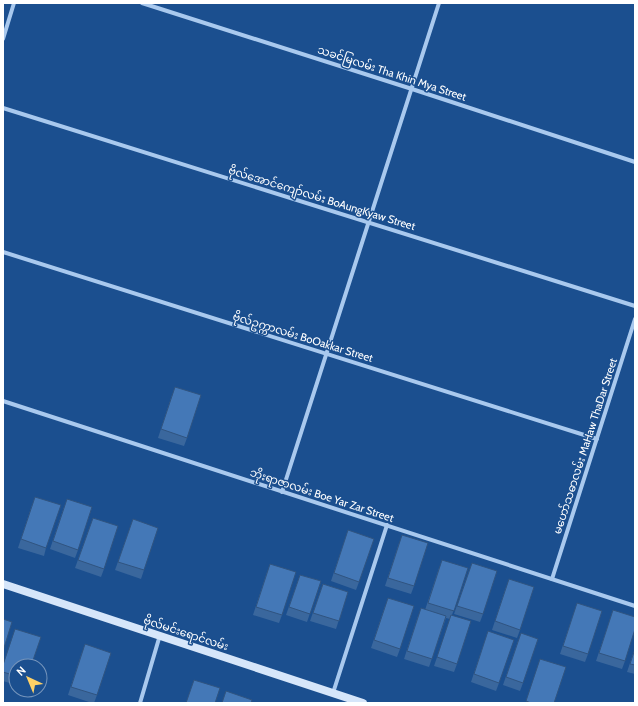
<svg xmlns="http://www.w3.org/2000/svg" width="638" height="706" viewBox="0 0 638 706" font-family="Cabin,'Noto Sans Myanmar',sans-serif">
<rect width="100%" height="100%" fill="#1b4f8f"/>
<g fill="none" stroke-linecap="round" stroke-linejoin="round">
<g stroke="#a9c9ee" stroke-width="4">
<path d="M 142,3 L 412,89 L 635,162"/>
<path d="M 3,39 L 14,3"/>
<path d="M 3,108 L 635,306"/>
<path d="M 3,252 L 597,439"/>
<path d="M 3,401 L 635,606"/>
<path d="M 282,492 L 439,3"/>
<path d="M 552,579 L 635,319"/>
<path d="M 333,693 L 387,525"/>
<path d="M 140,703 L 160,635"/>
</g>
<path stroke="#d6e6fa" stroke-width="8" d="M 3,584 L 363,703"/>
</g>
<g fill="#3a679d">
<path d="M 172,395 L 187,438 L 184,446 L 158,438 Z"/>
<path d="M 32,505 L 46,548 L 44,556 L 18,548 Z"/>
<path d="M 64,507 L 78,550 L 75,558 L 50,549 Z"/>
<path d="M 90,526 L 104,569 L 101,577 L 75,568 Z"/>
<path d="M 130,528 L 144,570 L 141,579 L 115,570 Z"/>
<path d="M 345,539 L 359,582 L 356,590 L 331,581 Z"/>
<path d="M 399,543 L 414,586 L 411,594 L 385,586 Z"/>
<path d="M 439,568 L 468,568 L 452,615 L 457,664 L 454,672 L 434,666 L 450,619 L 446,618 L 429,667 L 404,659 L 418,616 L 425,610 Z"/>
<path d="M 469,571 L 483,614 L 480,622 L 454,614 Z"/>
<path d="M 267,572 L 282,615 L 279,623 L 253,615 Z"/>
<path d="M 300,575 L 321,581 L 307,622 L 286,615 Z"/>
<path d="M 323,584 L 348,592 L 336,629 L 310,621 Z"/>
<path d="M 506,587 L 520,630 L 517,638 L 492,630 Z"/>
<path d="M 385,606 L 400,649 L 397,657 L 371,648 Z"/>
<path d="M 613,610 L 625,661 L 622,669 L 596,661 Z"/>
<path d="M 574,612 L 588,654 L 585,662 L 560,654 Z"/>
<path d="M 485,640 L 499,683 L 496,691 L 471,682 Z"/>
<path d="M 518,641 L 523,683 L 520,691 L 503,685 Z"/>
<path d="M 635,648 L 635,674 L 627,672 Z"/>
<path d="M 82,652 L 97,695 L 94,703 L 92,703 L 68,695 Z"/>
<path d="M 3,664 L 16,666 L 16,685 L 3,681 Z"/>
</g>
<g fill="#4478b7" stroke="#305480">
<path d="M 175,387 L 201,395 L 187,438 L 161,429 Z"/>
<path d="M 35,497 L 61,505 L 46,548 L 21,539 Z"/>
<path d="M 67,499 L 92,507 L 78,550 L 53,541 Z"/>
<path d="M 93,518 L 118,526 L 104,569 L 78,560 Z"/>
<path d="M 133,519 L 158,528 L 144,570 L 118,562 Z"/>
<path d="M 348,530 L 374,539 L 359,582 L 334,573 Z"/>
<path d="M 402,535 L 428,543 L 414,586 L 388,578 Z"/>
<path d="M 442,560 L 468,568 L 454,611 L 428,603 Z"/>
<path d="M 472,563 L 497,571 L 483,614 L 457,606 Z"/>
<path d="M 270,564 L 296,572 L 282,615 L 256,607 Z"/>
<path d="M 300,575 L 321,581 L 310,614 L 289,607 Z"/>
<path d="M 509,579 L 534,587 L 520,630 L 495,621 Z"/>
<path d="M 323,584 L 348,592 L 339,621 L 313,613 Z"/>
<path d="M 388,598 L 414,606 L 400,649 L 374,640 Z"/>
<path d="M 577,603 L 602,611 L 588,654 L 563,646 Z"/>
<path d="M 421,608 L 446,616 L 432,659 L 407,651 Z"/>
<path d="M 613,610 L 635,617 L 635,629 L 625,661 L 599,653 Z"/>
<path d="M 451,615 L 471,621 L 457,664 L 437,657 Z"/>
<path d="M 3,619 L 12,622 L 3,651 Z"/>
<path d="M 15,629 L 41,637 L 31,666 L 16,666 L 16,676 L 3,672 L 3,665 Z"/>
<path d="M 488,631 L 514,640 L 499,683 L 474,674 Z"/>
<path d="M 521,633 L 538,639 L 523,683 L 506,677 Z"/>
<path d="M 85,644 L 111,653 L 97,695 L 71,687 Z"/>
<path d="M 635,649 L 635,665 L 630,664 Z"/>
<path d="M 540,659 L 566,667 L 554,703 L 531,703 L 526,701 Z"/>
<path d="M 194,680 L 220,688 L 215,703 L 186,703 Z"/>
<path d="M 226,691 L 252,700 L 251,703 L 222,703 Z"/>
</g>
<g text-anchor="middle" stroke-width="3" stroke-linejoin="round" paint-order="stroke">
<g font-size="11" fill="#fff" stroke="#1b4f8f">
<text transform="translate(392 73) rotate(18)" y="4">သခင်မြလမ်း Tha Khin Mya Street</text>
<text transform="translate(322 198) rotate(17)" y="4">ဗိုလ်အောင်ကျော်လမ်း BoAungKyaw Street</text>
<text transform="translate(303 337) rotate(17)" y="4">ဗိုလ်ဥက္ကာလမ်း BoOakkar Street</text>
<text transform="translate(585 446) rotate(-72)" y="4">မဟော်သဓာလမ်း MaHaw ThaDar Street</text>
<text transform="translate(322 495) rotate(18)" y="4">ဘိုးရာဇာလမ်း Boe Yar Zar Street</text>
<text transform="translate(186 633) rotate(18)" y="4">ဗိုလ်မင်းရောင်လမ်း</text>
</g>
</g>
<rect width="638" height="706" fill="none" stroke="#ffffff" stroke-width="8"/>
<g transform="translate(28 678) rotate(316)"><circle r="19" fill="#1b4f8f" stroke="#7695bc"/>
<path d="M0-3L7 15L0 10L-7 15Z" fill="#ffd166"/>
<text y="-6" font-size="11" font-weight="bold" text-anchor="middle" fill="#ffffff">N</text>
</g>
</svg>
